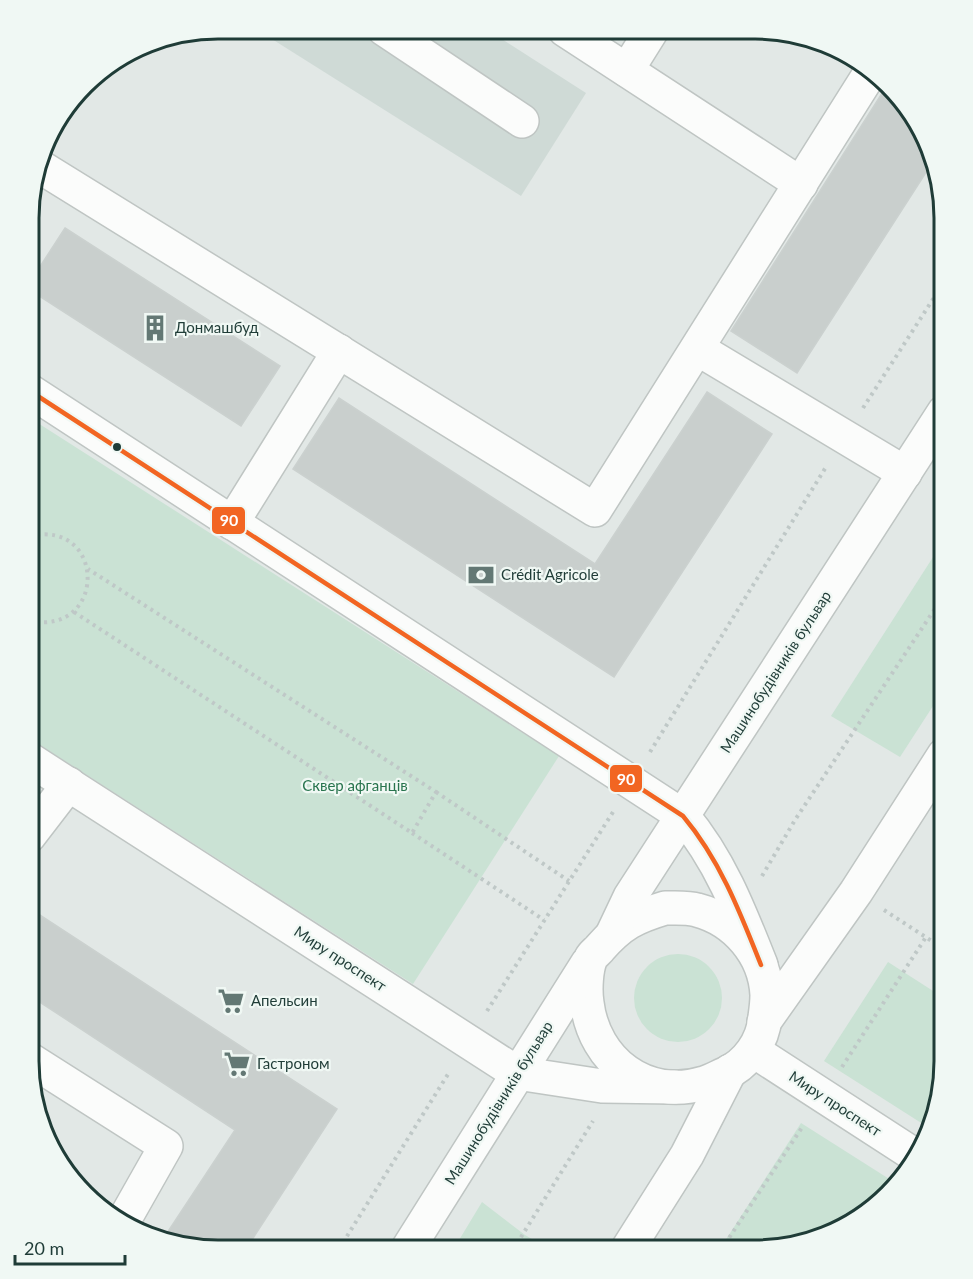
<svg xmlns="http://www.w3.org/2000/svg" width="973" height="1279" viewBox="0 0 973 1279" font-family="Lato,sans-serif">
<rect width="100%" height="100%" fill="#e2e8e6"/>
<path fill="#cfdad6" d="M 256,29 L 486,29 L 586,93 L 521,196 Z"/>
<g fill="#cae2d4">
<path d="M 30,418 L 559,756 L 413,984 L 29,738 Z"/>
<path d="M 944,540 L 944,689 L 900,757 L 831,716 Z"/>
<circle cx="678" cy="998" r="44"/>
<path d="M 888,962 L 944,998 L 944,1074 L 926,1126 L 824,1061 Z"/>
<path d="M 801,1123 L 894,1182 L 839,1231 L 755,1250 L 740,1250 L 725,1241 Z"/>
<path d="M 482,1202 L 525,1235 L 551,1250 L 453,1250 Z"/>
</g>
<g fill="#c9cfcd" stroke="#cbd1cf" stroke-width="1.5">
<path d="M 886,87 L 925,134 L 932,163 L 797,373 L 731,331 Z"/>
<path d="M 65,228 L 280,366 L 241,426 L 30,290 L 30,282 Z"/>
<path d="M 707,392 L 772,434 L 614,677 L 293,469 L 339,398 L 595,564 Z"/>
<path d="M 29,908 L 337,1109 L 246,1249 L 194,1249 L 167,1233 L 235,1130 L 29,995 Z"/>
</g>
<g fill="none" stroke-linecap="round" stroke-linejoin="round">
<g stroke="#bfc5c3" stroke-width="36">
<g id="minor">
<path d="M 384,29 L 522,121"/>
<path d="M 565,30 L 801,184"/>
<path d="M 627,70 L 652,30"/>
<path d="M 39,166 L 595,510 L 872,70"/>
<path d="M 698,349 L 905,473"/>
<path d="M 30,391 L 683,816 C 720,860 740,912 761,965"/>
<path d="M 232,523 L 339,351"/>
<path d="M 29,759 L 517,1073 L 602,1086 L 674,1087"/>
<path d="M 29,836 L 69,784"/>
<path d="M 665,908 C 675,908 687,907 697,910 C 735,920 765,954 767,995 C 767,1002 766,1010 765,1017 C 763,1042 747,1064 725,1074 C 718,1077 711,1081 704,1083 C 646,1101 594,1061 587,1003 C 585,990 586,969 591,958 C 593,954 598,951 600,948 C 621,924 635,917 665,908 Z"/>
<path d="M 612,935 L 630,897 L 944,412"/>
<path d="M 764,1022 L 856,892 L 944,755"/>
<path d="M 754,1051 L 916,1156"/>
<path d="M 29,1059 L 166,1146 L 123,1222"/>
<path d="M 407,1250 L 587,964"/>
<path d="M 627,1250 L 687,1155 L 730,1071"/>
</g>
</g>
<g stroke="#bfc8c7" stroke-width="4" stroke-dasharray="3 4.5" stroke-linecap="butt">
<path d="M 863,408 L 944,282"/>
<path d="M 74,612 L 412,833 L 436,792 L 88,569"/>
<path d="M 29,621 C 108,636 106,519 30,536"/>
<path d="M 650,752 L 826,467"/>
<path d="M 436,792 L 569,881"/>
<path d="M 412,833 L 544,920"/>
<path d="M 762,876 L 795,820 L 944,595"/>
<path d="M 884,910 L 944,949"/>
<path d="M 487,1011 L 613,812"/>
<path d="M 842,1067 L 926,937"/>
<path d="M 339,1249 L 450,1071"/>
<path d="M 513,1250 L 593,1121"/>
<path d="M 721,1250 L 803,1126"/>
</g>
<use href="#minor" stroke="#fbfcfb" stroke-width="33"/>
<g stroke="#f0f8f4" stroke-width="9">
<path id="bus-1" d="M 30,391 L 683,816 C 720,860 740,912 761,965"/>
</g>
<use href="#bus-1" stroke="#f26522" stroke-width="4.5"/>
</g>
<defs>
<g id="building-bare" transform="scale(2.07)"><path d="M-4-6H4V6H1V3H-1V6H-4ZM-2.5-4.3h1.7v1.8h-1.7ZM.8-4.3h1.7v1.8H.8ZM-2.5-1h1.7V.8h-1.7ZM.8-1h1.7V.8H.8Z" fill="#637874" stroke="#f0f8f4" stroke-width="2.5" paint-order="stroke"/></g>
<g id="bank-bare" transform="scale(2.07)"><path d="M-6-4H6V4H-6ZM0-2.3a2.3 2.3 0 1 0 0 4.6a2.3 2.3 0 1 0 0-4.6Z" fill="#637874" stroke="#f0f8f4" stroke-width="2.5" paint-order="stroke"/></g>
<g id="supermarket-bare" transform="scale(2.07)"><path d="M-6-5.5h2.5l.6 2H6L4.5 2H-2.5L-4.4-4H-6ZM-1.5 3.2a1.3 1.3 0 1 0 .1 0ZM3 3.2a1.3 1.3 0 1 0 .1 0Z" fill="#637874" stroke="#f0f8f4" stroke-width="2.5" paint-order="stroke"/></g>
</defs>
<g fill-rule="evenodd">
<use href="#building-bare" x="155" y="328"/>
<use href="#bank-bare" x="481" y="575"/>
<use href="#supermarket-bare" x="231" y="1001"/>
<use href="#supermarket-bare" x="237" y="1064"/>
</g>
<circle fill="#1f3c37" stroke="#f0f8f4" stroke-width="2" cx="117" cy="447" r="5"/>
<g text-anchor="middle" stroke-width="4.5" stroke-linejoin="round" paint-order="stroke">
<g font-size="15" fill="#1f3c37" stroke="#f0f8f4" text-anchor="start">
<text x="175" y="333">Донмашбуд</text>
<text x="501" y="580">Crédit Agricole</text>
<text x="251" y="1006">Апельсин</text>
<text x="257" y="1069">Гастроном</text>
</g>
<g font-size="15" fill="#1f3c37" stroke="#f0f8f4">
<text transform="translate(776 672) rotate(-57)" y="5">Машинобудівників бульвар</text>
<text transform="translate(340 959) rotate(33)" y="5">Миру проспект</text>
<text transform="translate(499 1103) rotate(-58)" y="5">Машинобудівників бульвар</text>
<text transform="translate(835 1104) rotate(33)" y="5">Миру проспект</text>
</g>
<g font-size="15" fill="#28744e" stroke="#f0f8f4">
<text x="355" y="791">Сквер афганців</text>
</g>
</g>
<path d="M0 0H973V1279H0ZM218 39H755A179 179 0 0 1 934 218V1061A179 179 0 0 1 755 1240H218A179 179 0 0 1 39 1061V218A179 179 0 0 1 218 39Z" fill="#f0f8f4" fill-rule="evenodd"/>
<path fill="none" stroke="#1f3c37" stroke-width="3" d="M218 39H755A179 179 0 0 1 934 218V1061A179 179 0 0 1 755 1240H218A179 179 0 0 1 39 1061V218A179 179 0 0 1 218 39Z"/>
<g stroke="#f0f8f4" stroke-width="2">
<rect x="211" y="506" width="35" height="29" rx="6" fill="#f26522"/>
<rect x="609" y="764" width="34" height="29" rx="6" fill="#f26522"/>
</g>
<g font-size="16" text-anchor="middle" font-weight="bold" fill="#fff">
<text x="229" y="526">90</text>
<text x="626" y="785">90</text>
</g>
<path d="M15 1255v9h110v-9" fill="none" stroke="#1f3c37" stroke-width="3"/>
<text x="24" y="1255" font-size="18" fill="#1f3c37" stroke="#f0f8f4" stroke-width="4.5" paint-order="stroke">20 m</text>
</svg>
